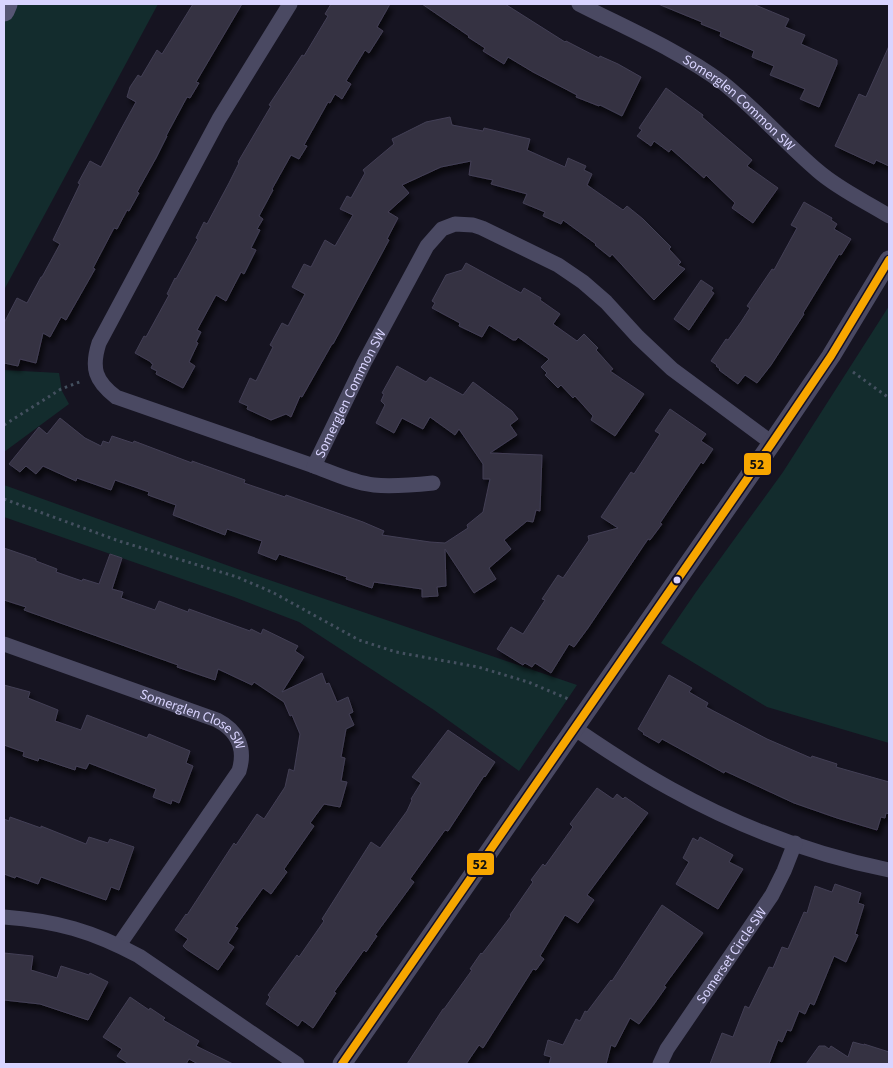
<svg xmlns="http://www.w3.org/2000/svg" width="893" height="1068" viewBox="0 0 893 1068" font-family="'Source Sans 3',sans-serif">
<defs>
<filter id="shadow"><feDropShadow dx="3" dy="5.5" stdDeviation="2.5" flood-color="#0009"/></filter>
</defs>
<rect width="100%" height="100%" fill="#161421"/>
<g fill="#132c2d">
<path d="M 4,4 L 158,4 L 4,290 Z"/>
<path d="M 889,306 L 889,743 L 767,707 L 661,643 L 696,592 L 783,472 Z"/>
<path d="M 4,370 L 59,373 L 62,391 L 69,404 L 4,452 Z"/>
<path d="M 4,485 L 243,571 L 577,685 L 519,771 L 434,710 L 299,622 L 234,597 L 4,517 Z"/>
</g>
<g fill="#343243" stroke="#433f54" filter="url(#shadow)">
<path d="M 193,4 L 242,4 L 196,82 L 199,83 L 190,98 L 187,97 L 166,136 L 167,136 L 156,158 L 137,192 L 139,193 L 129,211 L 127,210 L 117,229 L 114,228 L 93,268 L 95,269 L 66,320 L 61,317 L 50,337 L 43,333 L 36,363 L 20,359 L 18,366 L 4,363 L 4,323 L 17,298 L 27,303 L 41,277 L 42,277 L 60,244 L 53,240 L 80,184 L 78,183 L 90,161 L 101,167 L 120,131 L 136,102 L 127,97 L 130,87 L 138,75 L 141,77 L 157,50 L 162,54 Z"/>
<path d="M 331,4 L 390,4 L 377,27 L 383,31 L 369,53 L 365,50 L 346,81 L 351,84 L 342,99 L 335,94 L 330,103 L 328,102 L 304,145 L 307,146 L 299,159 L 291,155 L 272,189 L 273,190 L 259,216 L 263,219 L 257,229 L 260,230 L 251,248 L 256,250 L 244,274 L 241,272 L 226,301 L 216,295 L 197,330 L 201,332 L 196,342 L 198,343 L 189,362 L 195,366 L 183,388 L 156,374 L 157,371 L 151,368 L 153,364 L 151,363 L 151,362 L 135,353 L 144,336 L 146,337 L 169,295 L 167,294 L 175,278 L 176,279 L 198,239 L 196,238 L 204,222 L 207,224 L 229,183 L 239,163 L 238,162 L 271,106 L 269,105 L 302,55 L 304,56 L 328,16 L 325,14 Z"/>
<path d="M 422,4 L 505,4 L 565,42 L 566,41 L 599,58 L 600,56 L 618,64 L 641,77 L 622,116 L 600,105 L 599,106 L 576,97 L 577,95 L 533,72 L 508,57 L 504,64 L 483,51 L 485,48 L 468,37 L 469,36 Z"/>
<path d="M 658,4 L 753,4 L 789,19 L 785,27 L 805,35 L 801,44 L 837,60 L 837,64 L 819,107 L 800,99 L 805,89 L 770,75 L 774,66 L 752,57 L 754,51 L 720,36 L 721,32 L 701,24 L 702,22 Z"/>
<path d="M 889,46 L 889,166 L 876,160 L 874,164 L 835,146 L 859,94 L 866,97 Z"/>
<path d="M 666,88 L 703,115 L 702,117 L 752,160 L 747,166 L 778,188 L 753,223 L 732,208 L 735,203 L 706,175 L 704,178 L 671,149 L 669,152 L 654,141 L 651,146 L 637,136 L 642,130 L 639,128 Z"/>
<path d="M 450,117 L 452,125 L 483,131 L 484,128 L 530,139 L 527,150 L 565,167 L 568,158 L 586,166 L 584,170 L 592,174 L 587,185 L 623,210 L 627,206 L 643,219 L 671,247 L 669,249 L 681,262 L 678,265 L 685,269 L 654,300 L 612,254 L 610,257 L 595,245 L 596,244 L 563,220 L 561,224 L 543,216 L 545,212 L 523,203 L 527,194 L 491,184 L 493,180 L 469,175 L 471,161 L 441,167 L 402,185 L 409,193 L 388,212 L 398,218 L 387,239 L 389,240 L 333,344 L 332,344 L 302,397 L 300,396 L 291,417 L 286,414 L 271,420 L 247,409 L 248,406 L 239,402 L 250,378 L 256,381 L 273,347 L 270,345 L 282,323 L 288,326 L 305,294 L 292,287 L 304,264 L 311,267 L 325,240 L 335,246 L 353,215 L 340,209 L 347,196 L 351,198 L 365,173 L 363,170 L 394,144 L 392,139 L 426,122 Z"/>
<path d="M 804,202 L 832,218 L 831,220 L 837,224 L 834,229 L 851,239 L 841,255 L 839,254 L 803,313 L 804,314 L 771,365 L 757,383 L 745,375 L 738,384 L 719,370 L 720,369 L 716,366 L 717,365 L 711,361 L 726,339 L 728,340 L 741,322 L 750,308 L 747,306 L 772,269 L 774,270 L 797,228 L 791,225 Z"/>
<path d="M 466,263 L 521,293 L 524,288 L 541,298 L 540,300 L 560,314 L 553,324 L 577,341 L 584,334 L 598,348 L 596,350 L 613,369 L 610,371 L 644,394 L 615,436 L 591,420 L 593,416 L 575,396 L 573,398 L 561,385 L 558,388 L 545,375 L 547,373 L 541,367 L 549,359 L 518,337 L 516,340 L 513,340 L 489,325 L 482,337 L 459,326 L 460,323 L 432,308 L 435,303 L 432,301 L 446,275 L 462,270 Z"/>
<path d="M 701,280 L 713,288 L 711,291 L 714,293 L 689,330 L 674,319 Z"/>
<path d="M 397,366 L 426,382 L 430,377 L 463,395 L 473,382 L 512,411 L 518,419 L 510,425 L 517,435 L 490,453 L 542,455 L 540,511 L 536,510 L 533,522 L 527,521 L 504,540 L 511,549 L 489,568 L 496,579 L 474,593 L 445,549 L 446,586 L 437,587 L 438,596 L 422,597 L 422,589 L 374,582 L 372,588 L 346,579 L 347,577 L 279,554 L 276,560 L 258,553 L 262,541 L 227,529 L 225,535 L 173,515 L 176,505 L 148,495 L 149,492 L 115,480 L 111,490 L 77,478 L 76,481 L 43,466 L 36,474 L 26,466 L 20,472 L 9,464 L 39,427 L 47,434 L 60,418 L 85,438 L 101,446 L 103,441 L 109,443 L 112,436 L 133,443 L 134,441 L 192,463 L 192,461 L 245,480 L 244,483 L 285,497 L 286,495 L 363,522 L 384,531 L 382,535 L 430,542 L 445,543 L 468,528 L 467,525 L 483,512 L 490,479 L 483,479 L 483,464 L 459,429 L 455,435 L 430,417 L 423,429 L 402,418 L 394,433 L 376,423 L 385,405 L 381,401 L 384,394 L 382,393 Z"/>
<path d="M 670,409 L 706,434 L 701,441 L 713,449 L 703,464 L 701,462 L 660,523 L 662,524 L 650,540 L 648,539 L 588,628 L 574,647 L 569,644 L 551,673 L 535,663 L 532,667 L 525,663 L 523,665 L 497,649 L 511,627 L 523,634 L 545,600 L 542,599 L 558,575 L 563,578 L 589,540 L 588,536 L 618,528 L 601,517 L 631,472 L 634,474 L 660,434 L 655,431 Z"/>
<path d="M 4,548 L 36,559 L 36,561 L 57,569 L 56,572 L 82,581 L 83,579 L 99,584 L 110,554 L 122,558 L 112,589 L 123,592 L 121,598 L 155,610 L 159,601 L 188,612 L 189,609 L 250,631 L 251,629 L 261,634 L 263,629 L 298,646 L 295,651 L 304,657 L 282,692 L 322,673 L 326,684 L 329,683 L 337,702 L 348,697 L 353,712 L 349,714 L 354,725 L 346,729 L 341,757 L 345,758 L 341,781 L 347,782 L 340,807 L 324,804 L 310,823 L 314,826 L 284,869 L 287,872 L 271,894 L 263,888 L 235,927 L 238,928 L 228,943 L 234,947 L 218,970 L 186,949 L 183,946 L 188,939 L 175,930 L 186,914 L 187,915 L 234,843 L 236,845 L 257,814 L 264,819 L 285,787 L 289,769 L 294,771 L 300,734 L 292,715 L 290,716 L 284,702 L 254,682 L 252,685 L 218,669 L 215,680 L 177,667 L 178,665 L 24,610 L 26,607 L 4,600 Z"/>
<path d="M 669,675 L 692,688 L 689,692 L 708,703 L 706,707 L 767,739 L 811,758 L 812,756 L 837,764 L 836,767 L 889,782 L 889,814 L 886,813 L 885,818 L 881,817 L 877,830 L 837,818 L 794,803 L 725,771 L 724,773 L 662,739 L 659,743 L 643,734 L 644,733 L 638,729 Z"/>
<path d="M 4,685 L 30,692 L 28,698 L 58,710 L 55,721 L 81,730 L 87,715 L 147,738 L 149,734 L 190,751 L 186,763 L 193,766 L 179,803 L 172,800 L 171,804 L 153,797 L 156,789 L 89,763 L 86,769 L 76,766 L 75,770 L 39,758 L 38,761 L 23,756 L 24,752 L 4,745 Z"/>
<path d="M 448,730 L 495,762 L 485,777 L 484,776 L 448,831 L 445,830 L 410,879 L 414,882 L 375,935 L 377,936 L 366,952 L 364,950 L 334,992 L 336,993 L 313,1028 L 302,1020 L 298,1026 L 266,1004 L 270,997 L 268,995 L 297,955 L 299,957 L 324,921 L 322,919 L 371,842 L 380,848 L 407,811 L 412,800 L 411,799 L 421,783 L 412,777 Z"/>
<path d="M 597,788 L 613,799 L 617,794 L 623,799 L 625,797 L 648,813 L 587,895 L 594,900 L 578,923 L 565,915 L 540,956 L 544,959 L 536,970 L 533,969 L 483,1048 L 479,1045 L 466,1064 L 407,1064 L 443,1009 L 444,1009 L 472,970 L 470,969 L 481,953 L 482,954 L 511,916 L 510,915 L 533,882 L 531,880 L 543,864 L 545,866 L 573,827 L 570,824 Z"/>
<path d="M 10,817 L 41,828 L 41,826 L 86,844 L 89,837 L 108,843 L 110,839 L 134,847 L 119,890 L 111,887 L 106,900 L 41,877 L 38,884 L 16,876 L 15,878 L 4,874 L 4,819 L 9,821 Z"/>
<path d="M 700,837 L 733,855 L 729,862 L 743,869 L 718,909 L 676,884 L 689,862 L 683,858 L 693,838 L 698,841 Z"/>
<path d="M 835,884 L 861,893 L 858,903 L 864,905 L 855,934 L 858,935 L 846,962 L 834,956 L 814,1005 L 810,1003 L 805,1014 L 799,1011 L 791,1031 L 787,1030 L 782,1042 L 778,1040 L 769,1064 L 710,1064 L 722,1033 L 733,1037 L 745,1006 L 749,1008 L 769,967 L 773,968 L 782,947 L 788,949 L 804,912 L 807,913 L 815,886 L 832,892 Z"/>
<path d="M 662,905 L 703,933 L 664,986 L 666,987 L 654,1004 L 639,1024 L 630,1018 L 615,1047 L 611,1045 L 606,1064 L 549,1064 L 551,1057 L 544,1055 L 548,1040 L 563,1045 L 576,1019 L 580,1021 L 585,1011 L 587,1012 L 611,980 L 612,981 Z"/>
<path d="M 4,953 L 33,956 L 31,970 L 57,978 L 61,966 L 89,975 L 90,973 L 108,982 L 88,1020 L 40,1004 L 4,1000 Z"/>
<path d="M 130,997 L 149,1010 L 150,1008 L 165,1018 L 163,1020 L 199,1041 L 196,1046 L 233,1064 L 198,1064 L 189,1059 L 186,1064 L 129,1064 L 117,1056 L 122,1049 L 103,1037 Z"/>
<path d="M 853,1042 L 864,1045 L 864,1044 L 889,1052 L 889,1064 L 806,1064 L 819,1046 L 825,1046 L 829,1049 L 831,1046 L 848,1057 Z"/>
</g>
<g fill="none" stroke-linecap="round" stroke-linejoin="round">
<g stroke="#44505f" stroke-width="3" stroke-dasharray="2.5 4" stroke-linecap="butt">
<path d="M 853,372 L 889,398"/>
<path d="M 4,425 L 61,389 L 82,381"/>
<path d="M 4,499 L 119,541 L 237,577 L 272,592 L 359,640 L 396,652 L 478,667 L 528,682 L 571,700"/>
</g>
<g stroke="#4a4962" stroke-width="15">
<path id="s1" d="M 290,4 L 219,119 L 99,343 C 91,368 95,381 116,397 L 314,466 L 364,363 L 427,246 L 442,229 L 455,224 L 473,225 L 482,228 L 558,265 L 583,282 L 606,302 L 638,337 L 672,369 L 772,443"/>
<path id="s2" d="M 579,4 C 628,29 678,50 723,83 C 757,110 785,143 818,171 C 840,190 865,201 889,216"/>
<path d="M 314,466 C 333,473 354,483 374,485 C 393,487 413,485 433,483"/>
<path id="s3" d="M 4,644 L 217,720 C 238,731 246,748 239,771 L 119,945"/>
<path d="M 574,728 C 606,750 638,771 671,789 C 738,826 814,855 889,870"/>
<path d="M 4,917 C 57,921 92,931 139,956 L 297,1064"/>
<path id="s4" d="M 660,1064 L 667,1049 L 772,895 L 784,871 L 795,843"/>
</g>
<path stroke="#4a4962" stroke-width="19" d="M 342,1064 L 772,443 L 831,356 L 889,260"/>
<path stroke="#575674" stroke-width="21" d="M 4,11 L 7,4"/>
<g stroke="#130f26" stroke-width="11">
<path id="bus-1" d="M 342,1064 L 772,443 L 831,356 L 889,260"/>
</g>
<use href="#bus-1" stroke="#f7a600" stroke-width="8"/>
</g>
<circle fill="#d9d4ff" stroke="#130f26" stroke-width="2" cx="677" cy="580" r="4.5"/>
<g text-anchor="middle" stroke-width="4.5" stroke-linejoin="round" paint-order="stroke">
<g font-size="14" fill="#d9d4ff" stroke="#130f26">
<text dy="5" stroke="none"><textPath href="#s2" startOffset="189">Somerglen Common SW</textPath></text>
<text dy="5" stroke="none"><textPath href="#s1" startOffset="742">Somerglen Common SW</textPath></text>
<text dy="5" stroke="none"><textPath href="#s3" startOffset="205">Somerglen Close SW</textPath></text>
<text dy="5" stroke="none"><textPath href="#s4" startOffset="130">Somerset Circle SW</textPath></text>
</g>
</g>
<g stroke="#130f26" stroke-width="2">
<rect x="743" y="452" width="29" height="24" rx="5" fill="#f7a600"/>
<rect x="466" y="852" width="29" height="24" rx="5" fill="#f7a600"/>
</g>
<g font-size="14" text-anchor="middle" font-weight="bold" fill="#111">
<text x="757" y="469">52</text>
<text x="480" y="869">52</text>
</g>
<rect width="893" height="1068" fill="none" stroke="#d9d4ff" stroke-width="10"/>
</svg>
